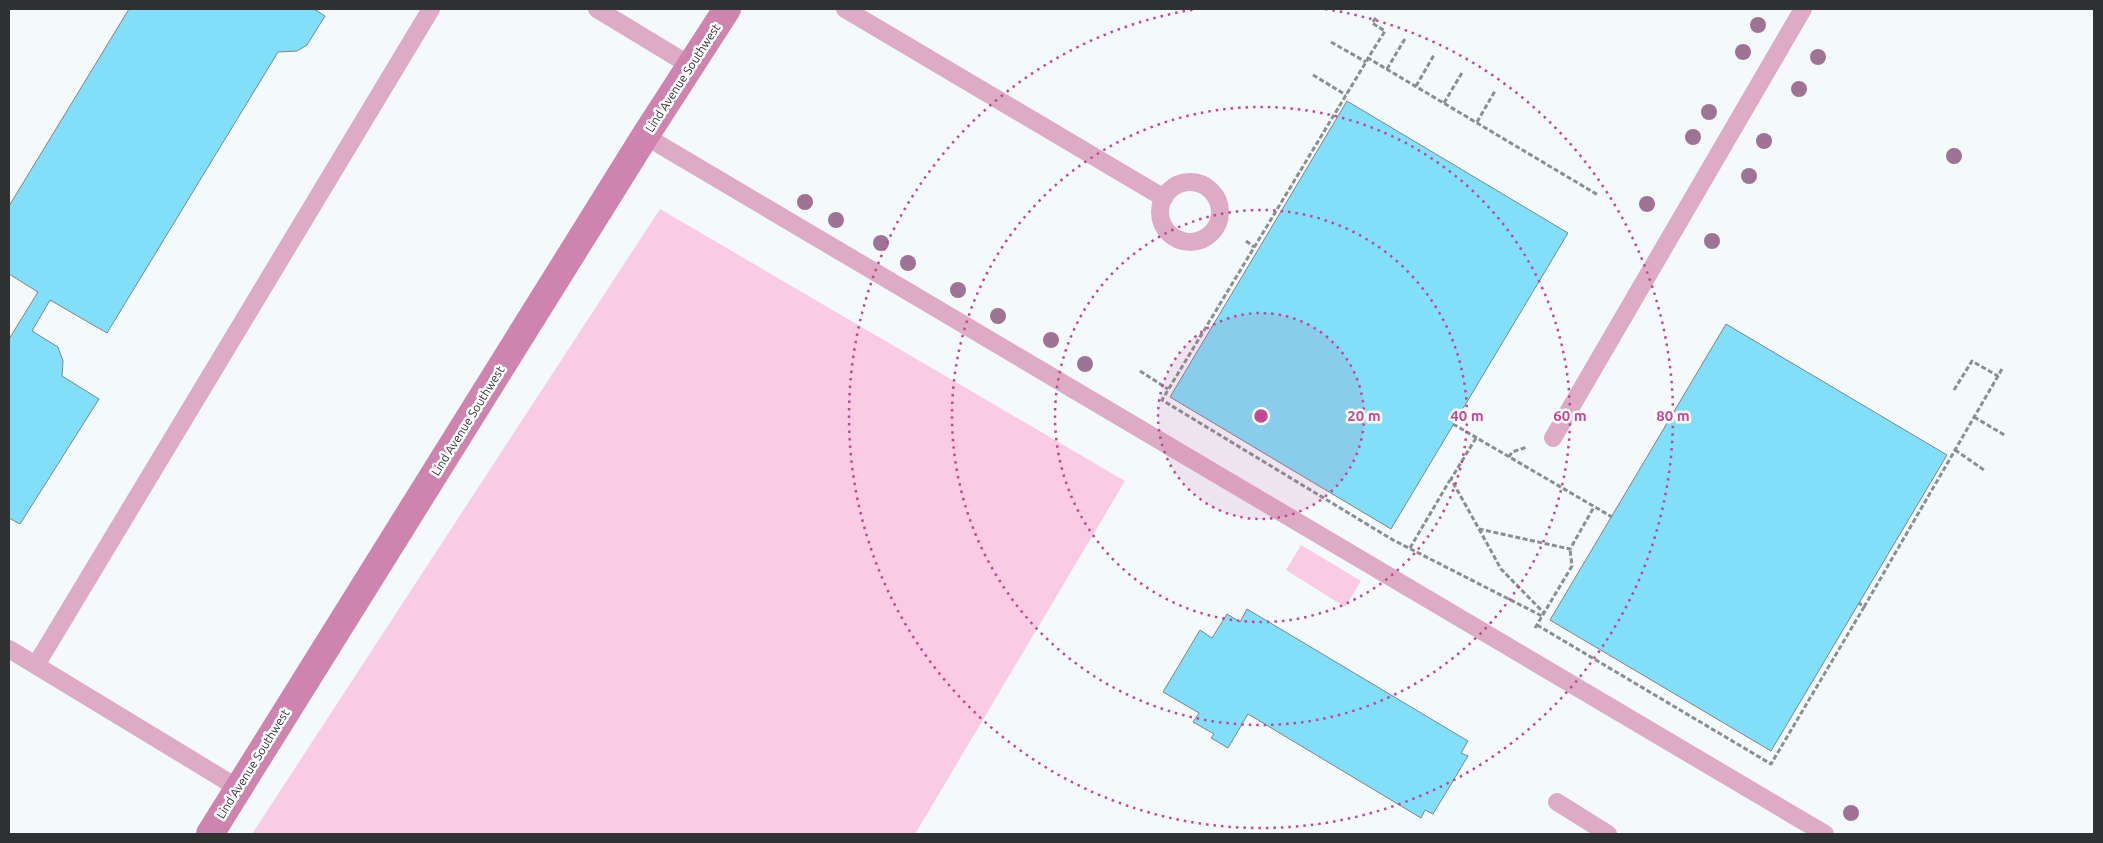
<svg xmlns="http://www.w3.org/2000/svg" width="2103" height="843" viewBox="0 0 2103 843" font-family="Ubuntu,sans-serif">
<rect width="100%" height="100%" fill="#f4fafc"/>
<g fill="#f9cbe4">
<path d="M 660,209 L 1125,481 L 915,834 L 252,834 Z"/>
<path d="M 1301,545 L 1361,581 L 1345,607 L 1286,570 Z"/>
</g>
<g fill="#82dff9" stroke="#7f8486">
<path d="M 129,9 L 314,9 L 325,16 L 307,45 L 297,51 L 278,52 L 107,333 L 50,300 L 32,331 L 58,347 L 63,361 L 62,376 L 99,399 L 20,524 L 9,518 L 9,339 L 38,292 L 9,274 L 9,206 Z"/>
<path d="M 1347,101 L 1568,233 L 1391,529 L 1170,397 Z"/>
<path d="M 1726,324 L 1947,455 L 1771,751 L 1550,620 Z"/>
<path d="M 1247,609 L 1468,741 L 1461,753 L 1468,756 L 1433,814 L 1425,810 L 1421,818 L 1248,714 L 1228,748 L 1211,738 L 1214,734 L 1193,722 L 1199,713 L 1163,692 L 1200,630 L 1212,638 L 1227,614 L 1240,622 Z"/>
</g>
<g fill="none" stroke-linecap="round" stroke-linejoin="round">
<g stroke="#8b8f90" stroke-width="3" stroke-dasharray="5 2.5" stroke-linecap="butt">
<path d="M 1376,18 L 1372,23 L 1385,31 L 1368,58 L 1598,195"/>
<path d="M 1331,42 L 1366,62"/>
<path d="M 1369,57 L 1162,400 L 1393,540 L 1542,616"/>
<path d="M 1387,69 L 1406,37"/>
<path d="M 1313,75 L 1346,95"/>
<path d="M 1416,86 L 1434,55"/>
<path d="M 1444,103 L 1463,71"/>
<path d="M 1477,122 L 1495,91"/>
<path d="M 1246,241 L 1254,247"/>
<path d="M 1140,371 L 1168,389"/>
<path d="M 1954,390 L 1972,361 L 1998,376"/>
<path d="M 1974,417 L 2006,436"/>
<path d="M 1453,424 L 1612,517"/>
<path d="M 1476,438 L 1451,479 L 1479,529 L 1570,549 L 1594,507"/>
<path d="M 1955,450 L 1984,470"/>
<path d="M 1509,457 L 1512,452 L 1527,447"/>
<path d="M 1479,529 L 1501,569 L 1544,613"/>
<path d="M 1410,548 L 1450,480"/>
<path d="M 1864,607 L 2002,369"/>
<path d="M 1537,625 L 1771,764 L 1864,607 L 1859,603"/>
<path d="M 1535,628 L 1572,566 L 1570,549"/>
</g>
<g stroke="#deabc7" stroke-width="18">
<path d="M 597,9 L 691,66"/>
<path d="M 845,9 L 1164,198"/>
<path d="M 645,136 L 1825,834"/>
<circle cx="1190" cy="212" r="30"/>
<path d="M 1553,438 L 1803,9"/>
<path d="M 9,649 L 238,788"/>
<path d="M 36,665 L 431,9"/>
<path d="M 1557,802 L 1608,834"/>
</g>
<path stroke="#ce84ae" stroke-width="28" d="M 210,834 L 645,136 L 727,9"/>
</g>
<g fill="#9e7394">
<circle cx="1758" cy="25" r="8"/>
<circle cx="1743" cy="52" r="8"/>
<circle cx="1818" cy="57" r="8"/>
<circle cx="1799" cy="89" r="8"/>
<circle cx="1709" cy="112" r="8"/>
<circle cx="1693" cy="137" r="8"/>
<circle cx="1764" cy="141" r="8"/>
<circle cx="1954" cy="156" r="8"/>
<circle cx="1749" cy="176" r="8"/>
<circle cx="805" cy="202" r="8"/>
<circle cx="1647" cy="204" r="8"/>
<circle cx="836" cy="220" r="8"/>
<circle cx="1712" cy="241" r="8"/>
<circle cx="881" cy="243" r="8"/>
<circle cx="908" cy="263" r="8"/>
<circle cx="958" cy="290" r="8"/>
<circle cx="998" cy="316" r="8"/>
<circle cx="1051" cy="340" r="8"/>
<circle cx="1085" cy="364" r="8"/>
<circle cx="1851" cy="813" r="8"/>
</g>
<circle cx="1261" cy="416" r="103" fill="#c44797" fill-opacity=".12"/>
<g fill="none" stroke="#c44797" stroke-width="2.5" stroke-dasharray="2.5 5">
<circle cx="1261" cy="416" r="103"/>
<circle cx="1261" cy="416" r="206"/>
<circle cx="1261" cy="416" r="309"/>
<path d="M1325 9A412 412 0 1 1 1197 9"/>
</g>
<g text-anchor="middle" stroke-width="5" stroke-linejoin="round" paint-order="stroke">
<g font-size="12" fill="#2f3232" stroke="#fff">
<text transform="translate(683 78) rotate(-57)" y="4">Lind Avenue Southwest</text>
<text transform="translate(468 421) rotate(-58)" y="4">Lind Avenue Southwest</text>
<text transform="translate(253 764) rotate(-58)" y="4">Lind Avenue Southwest</text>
</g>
</g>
<circle cx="1261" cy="416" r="8" fill="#c44797" stroke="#fff" stroke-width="2.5"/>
<g font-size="15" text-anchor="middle" font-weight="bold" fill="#c44797" stroke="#fff" stroke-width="5" stroke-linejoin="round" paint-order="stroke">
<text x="1364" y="421">20 m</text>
<text x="1467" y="421">40 m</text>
<text x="1570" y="421">60 m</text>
<text x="1673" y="421">80 m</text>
</g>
<rect width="2103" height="843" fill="none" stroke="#2f3232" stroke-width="20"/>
</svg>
